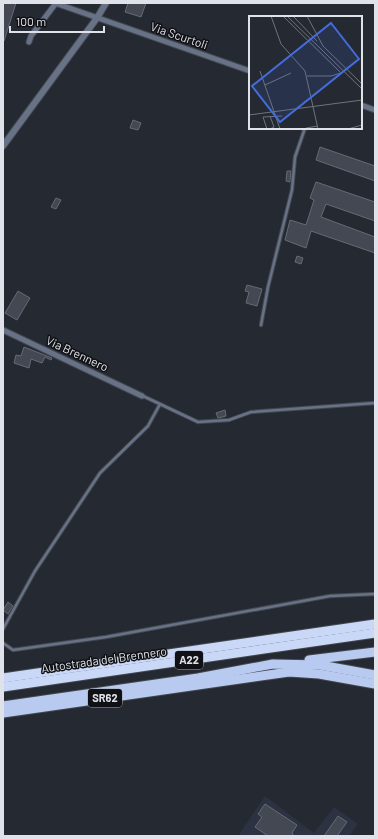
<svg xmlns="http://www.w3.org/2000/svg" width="378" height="839" viewBox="0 0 378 839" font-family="Barlow,sans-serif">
<rect width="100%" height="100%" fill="#252932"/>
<path fill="#2c3241" d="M 265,796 L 314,833 L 334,807 L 358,824 L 349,836 L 238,836 Z"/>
<g fill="#444852" stroke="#656a74">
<path d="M 3,3 L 16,3 L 4,41 L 3,40 Z"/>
<path d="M 128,3 L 146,3 L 141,17 L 125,12 Z"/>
<path d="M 133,120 L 141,123 L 138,130 L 130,128 Z"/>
<path d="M 320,147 L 375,166 L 375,181 L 316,160 Z"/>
<path d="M 287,171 L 291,171 L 290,182 L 286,181 Z"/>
<path d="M 316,182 L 375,202 L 375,221 L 326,204 L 321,217 L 375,237 L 375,253 L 311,231 L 306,248 L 285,240 L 290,220 L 306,225 L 314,200 L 310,198 Z"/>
<path d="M 56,198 L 61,200 L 56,209 L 51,207 Z"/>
<path d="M 297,256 L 303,258 L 301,264 L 295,262 Z"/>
<path d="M 247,285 L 262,289 L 257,306 L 246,303 L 249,292 L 245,291 Z"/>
<path d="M 18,291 L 30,298 L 17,320 L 5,313 Z"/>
<path d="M 24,347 L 52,358 L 51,360 L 45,357 L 42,363 L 31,359 L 29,368 L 14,363 L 16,355 L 21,356 Z"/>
<path d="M 225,410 L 226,416 L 218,418 L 216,413 Z"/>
<path d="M 8,602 L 13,606 L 8,614 L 3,610 Z"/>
<path d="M 265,804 L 297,825 L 292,833 L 294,836 L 268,836 L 255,827 L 262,817 L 258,814 Z"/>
<path d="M 338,816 L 347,822 L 337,836 L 324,836 Z"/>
</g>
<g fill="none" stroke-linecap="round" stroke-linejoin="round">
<g stroke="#43474f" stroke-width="4.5">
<g id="service">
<path d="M 261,325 L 268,287 L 292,190 L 295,157 L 305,128"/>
<path d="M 143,396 L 198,422 L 229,420 L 251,412 L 375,403"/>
<path d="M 3,629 L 35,571 L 100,473 L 148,426 L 160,404"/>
<path d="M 3,643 L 13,650 L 106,637 L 330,596 L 375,594"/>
</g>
</g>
<g stroke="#43474f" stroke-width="7">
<g id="minor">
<path d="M 55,3 L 250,71"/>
<path d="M 29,42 L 31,36 L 56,3"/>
<path d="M 361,105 L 375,110"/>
<path d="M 3,330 L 142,396"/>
</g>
</g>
<g stroke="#43474f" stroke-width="8">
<path id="tertiary" d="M 3,146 L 97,18 L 106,3"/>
</g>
<g stroke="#43474f" stroke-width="11">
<g id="trunk">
<path d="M 309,660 L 375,652"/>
<path d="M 3,706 L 198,678 L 273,664 L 320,665 L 375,675"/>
<path d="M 3,713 L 289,672 L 319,674 L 375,684"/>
</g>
</g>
<g stroke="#43474f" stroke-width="11">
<g id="motorway">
<path d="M 3,678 L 375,624"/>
<path d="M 3,687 L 375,633"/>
</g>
</g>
<use href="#service" stroke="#687287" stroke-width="2.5"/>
<use href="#minor" stroke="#687287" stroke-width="5"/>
<use href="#tertiary" stroke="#687287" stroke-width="6"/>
<use href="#trunk" stroke="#b8caf0" stroke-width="9"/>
<use href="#motorway" stroke="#cad8f8" stroke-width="9"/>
</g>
<g text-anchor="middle" stroke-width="3" stroke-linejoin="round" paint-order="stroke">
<g fill="#101115" stroke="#a1a3a9" stroke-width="1">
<rect x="175" y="651" width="28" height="18" rx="3"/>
<rect x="88" y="689" width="34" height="18" rx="3"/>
</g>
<g font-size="11" font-weight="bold" fill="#dfe2e8">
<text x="189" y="664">A22</text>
<text x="105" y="702">SR62</text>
</g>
<g font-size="12" fill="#dfe2e8" stroke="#101115">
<text transform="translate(179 36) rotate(19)" y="4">Via Scurtoli</text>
<text transform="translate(77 354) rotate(25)" y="4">Via Brennero</text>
<text transform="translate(104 660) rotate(-8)" y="4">Autostrada del Brennero</text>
</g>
</g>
<g transform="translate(249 16)">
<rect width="113" height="113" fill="#252932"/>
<path fill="none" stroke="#6f737b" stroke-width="1" d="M 22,0 L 32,28 L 56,55 L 69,113M 34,0 L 92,57 L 82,60 L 58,60M 38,0 L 113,73M 44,0 L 68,25M 58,0 L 74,30 L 113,68M 11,55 L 31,113M 16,69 L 42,57M 0,99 L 113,84M 57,112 L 69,110M 18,113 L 14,101 L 33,100M 21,113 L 25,111 L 21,100M 99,113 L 113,109"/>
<path fill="#446cdb" fill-opacity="0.15" stroke="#446cdb" stroke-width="2" d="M 82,7 L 110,43 L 31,106 L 3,70 Z"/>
<rect width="113" height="113" fill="none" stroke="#dfe2e8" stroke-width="2"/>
</g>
<rect width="378" height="839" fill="none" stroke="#dfe2e8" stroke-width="8"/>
<path d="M10 26v6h94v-6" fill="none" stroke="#dfe2e8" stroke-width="2"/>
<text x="16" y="26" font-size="12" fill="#dfe2e8" stroke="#101115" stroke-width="3" paint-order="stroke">100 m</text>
</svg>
